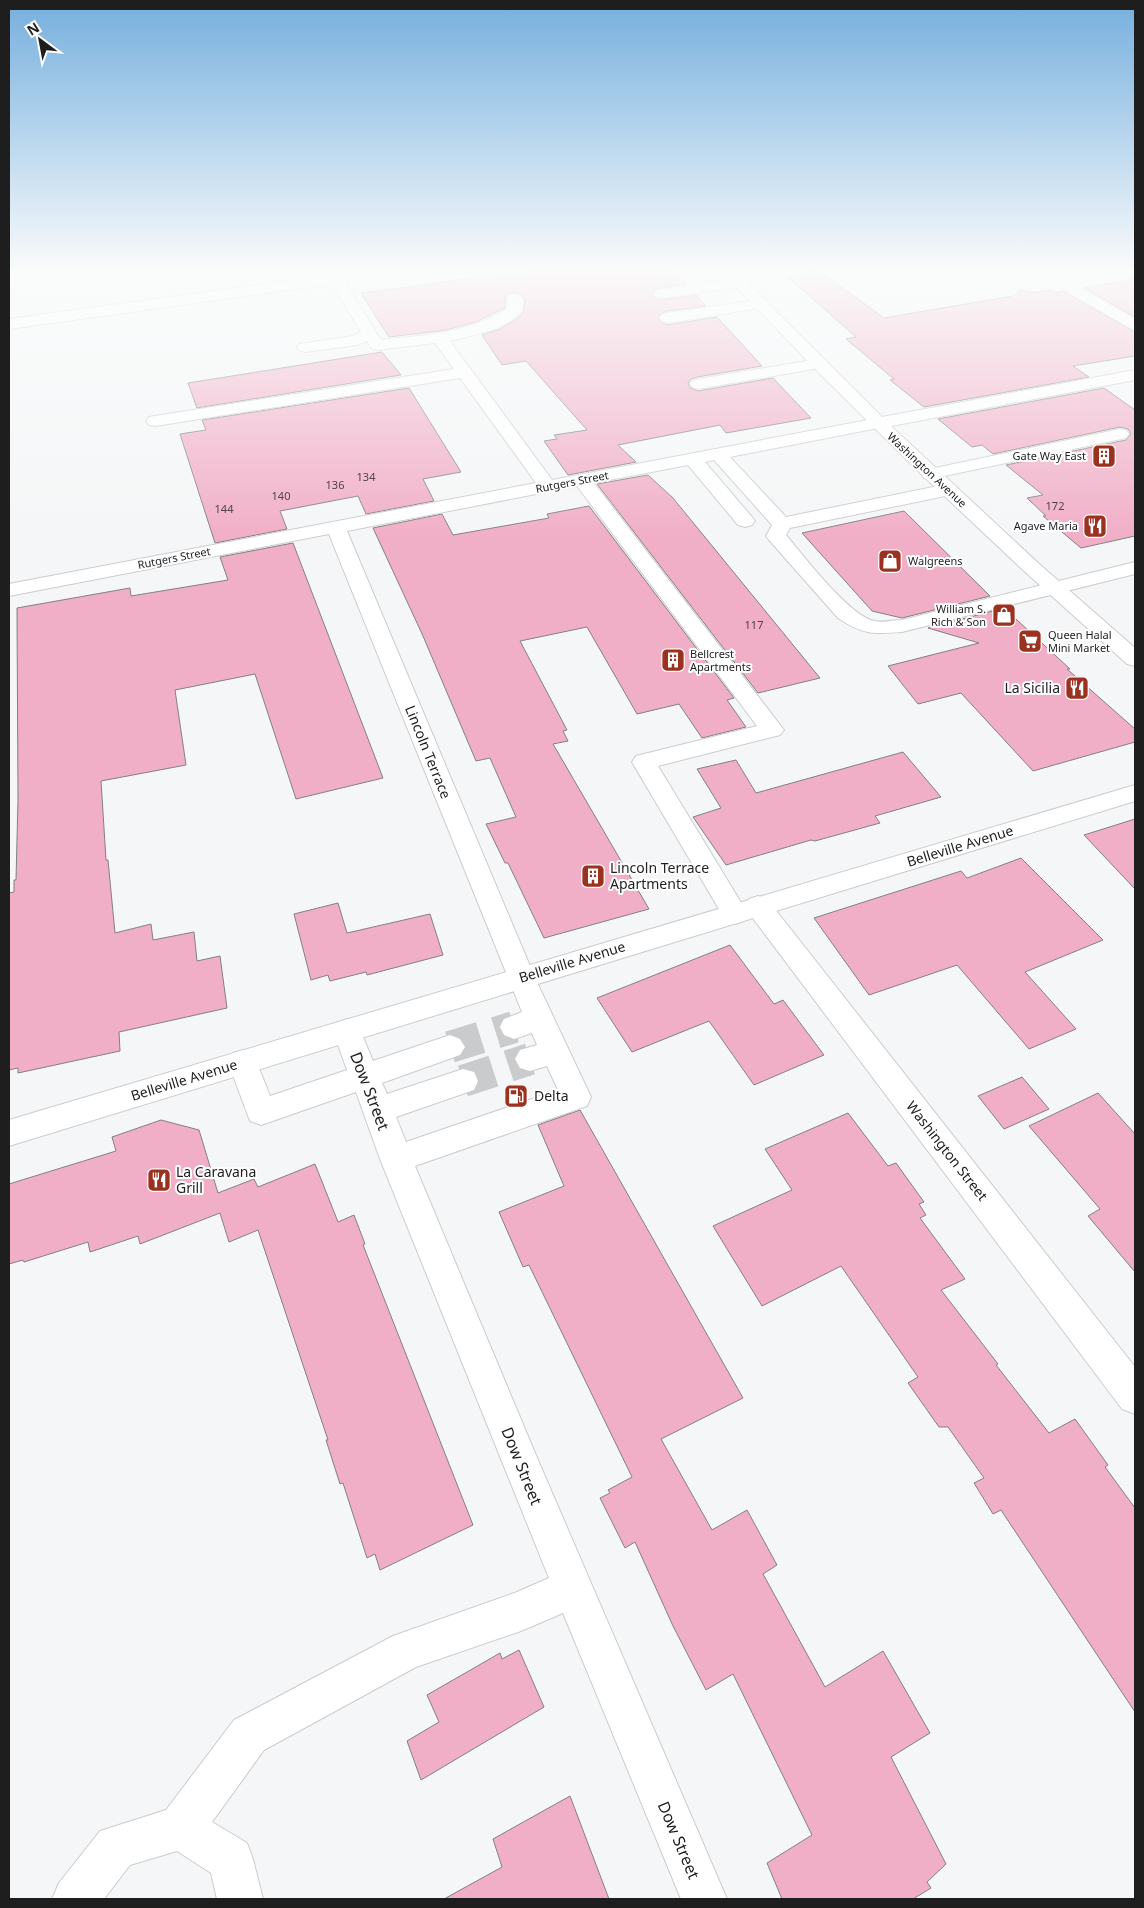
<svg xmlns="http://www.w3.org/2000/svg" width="1144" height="1908" viewBox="0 0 1144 1908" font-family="'Noto Sans',sans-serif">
<rect width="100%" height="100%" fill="#f5f6f7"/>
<g fill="#f1aec7" stroke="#828181">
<path d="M 527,271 L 673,271 L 686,284 L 656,289 L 652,293 L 654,298 L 661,300 L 696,295 L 706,306 L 667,311 L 661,314 L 658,319 L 667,325 L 717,317 L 762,366 L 697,377 L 691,379 L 688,383 L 690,388 L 698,391 L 773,378 L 811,418 L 726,433 L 720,425 L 618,445 L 636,462 L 568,475 L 544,441 L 557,439 L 554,435 L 587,430 L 526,361 L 502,365 L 482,335 L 500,329 L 517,319 L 524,311 L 525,300 L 521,295 L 516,292 L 509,293 L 505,297 L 505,308 L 476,322 L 446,330 L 389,337 L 361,293 Z"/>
<path d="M 803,271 L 820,271 L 884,318 L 1013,296 L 1020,290 L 1032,293 L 1051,290 L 1056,293 L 1063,291 L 1135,332 L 1135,356 L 1073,366 L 1089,377 L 924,407 L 890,380 L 894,379 L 846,339 L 856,337 L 789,278 L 799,276 Z"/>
<path d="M 1135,279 L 1135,317 L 1084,288 Z"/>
<path d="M 382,352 L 401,375 L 197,408 L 188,383 Z"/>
<path d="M 409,388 L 461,472 L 423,479 L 434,501 L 366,514 L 358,496 L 280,511 L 287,529 L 215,543 L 180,434 L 206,430 L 202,420 Z"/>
<path d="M 1104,388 L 1135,410 L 1135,536 L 1081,548 L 1043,516 L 1046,516 L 1027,498 L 1043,495 L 1006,465 L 1126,440 L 1131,434 L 1128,429 L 1120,427 L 993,454 L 982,445 L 972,447 L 938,419 Z"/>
<path d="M 648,475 L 673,498 L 820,678 L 758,693 L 597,484 Z"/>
<path d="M 589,506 L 734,698 L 727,700 L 746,727 L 702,738 L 679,704 L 637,714 L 587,627 L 520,641 L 567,730 L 563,731 L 568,741 L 553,744 L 649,909 L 544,938 L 508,863 L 505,863 L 486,824 L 516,817 L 490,758 L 476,761 L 423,636 L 373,528 L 442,514 L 453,535 L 549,518 L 547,514 Z"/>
<path d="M 904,511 L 990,596 L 902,618 L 872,611 L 802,533 Z"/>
<path d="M 293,543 L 383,778 L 296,799 L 255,674 L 175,690 L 186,765 L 101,781 L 106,860 L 108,860 L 115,933 L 151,924 L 153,940 L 194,932 L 197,961 L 220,956 L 227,1008 L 119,1032 L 120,1051 L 18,1073 L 18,1068 L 9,1070 L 9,893 L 14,892 L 14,880 L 16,880 L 18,800 L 17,608 L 130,588 L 131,596 L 228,580 L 220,557 Z"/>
<path d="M 1004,608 L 1070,669 L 1067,669 L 1135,729 L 1135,742 L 1033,771 L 961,693 L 918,704 L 888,666 L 979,643 L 928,628 Z"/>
<path d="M 903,752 L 941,797 L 875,816 L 880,823 L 815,841 L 811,840 L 726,865 L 693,817 L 721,808 L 697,769 L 736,760 L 756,793 Z"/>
<path d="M 1135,819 L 1135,889 L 1084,835 Z"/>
<path d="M 1021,858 L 1103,940 L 1025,972 L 1076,1029 L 1029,1049 L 957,965 L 869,995 L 814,918 L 961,871 L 967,878 Z"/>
<path d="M 338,903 L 347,933 L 430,914 L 443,955 L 367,975 L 366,972 L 330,981 L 328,975 L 311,980 L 294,914 Z"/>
<path d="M 730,945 L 774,1004 L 783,1000 L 824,1055 L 754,1085 L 709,1021 L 632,1052 L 597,998 Z"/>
<path d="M 1022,1077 L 1049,1109 L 1004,1129 L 978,1096 Z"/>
<path d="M 1098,1093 L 1135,1134 L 1135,1272 L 1088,1216 L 1100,1209 L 1029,1126 Z"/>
<path d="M 580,1110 L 743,1398 L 661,1439 L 712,1530 L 747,1510 L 777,1565 L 763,1574 L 825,1687 L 883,1651 L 930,1733 L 891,1757 L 946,1864 L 927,1882 L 931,1888 L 913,1899 L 782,1899 L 767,1863 L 812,1835 L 733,1674 L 706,1690 L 673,1626 L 635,1542 L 625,1548 L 600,1498 L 610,1493 L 608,1490 L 632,1477 L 529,1265 L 523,1267 L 499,1212 L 564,1186 L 538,1125 Z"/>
<path d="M 848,1113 L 888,1166 L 896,1163 L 924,1202 L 919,1204 L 926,1215 L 920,1218 L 965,1279 L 941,1290 L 998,1364 L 996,1365 L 1049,1433 L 1075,1419 L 1108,1465 L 1105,1467 L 1135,1508 L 1135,1712 L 1001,1510 L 993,1514 L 974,1483 L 984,1478 L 948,1427 L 939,1427 L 908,1383 L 918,1377 L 841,1266 L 762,1306 L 713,1226 L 792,1190 L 765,1149 Z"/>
<path d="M 161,1120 L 199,1130 L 218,1193 L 254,1179 L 258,1187 L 315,1164 L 338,1222 L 354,1215 L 365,1244 L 363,1245 L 473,1525 L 380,1570 L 375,1554 L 367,1558 L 343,1483 L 340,1484 L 326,1440 L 328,1440 L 258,1230 L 229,1242 L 220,1213 L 140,1244 L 138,1236 L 90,1252 L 88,1242 L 24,1262 L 23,1260 L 9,1264 L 9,1184 L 116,1151 L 112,1137 Z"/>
<path d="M 519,1650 L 544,1707 L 421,1780 L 407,1741 L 439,1722 L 427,1695 L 500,1653 L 502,1659 Z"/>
<path d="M 570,1796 L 609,1899 L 444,1899 L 502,1867 L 493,1839 Z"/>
</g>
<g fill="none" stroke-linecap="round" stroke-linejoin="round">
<g stroke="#cacbcc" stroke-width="32" stroke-dasharray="32 16" stroke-linecap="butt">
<path d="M 450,1047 L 514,1027"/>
<path d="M 463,1081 L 530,1059"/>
</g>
<g stroke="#cbcccd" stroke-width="2">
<g id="minor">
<path d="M 361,271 L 399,271 L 397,274 L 392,275 L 345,282 L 381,340 C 425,335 468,333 507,309 L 508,301 L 507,298 L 509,295 C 516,293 519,294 523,300 L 522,311 C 509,329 470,336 450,341 L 552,480 L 878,418 L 884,419 L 887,423 L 884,427 L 878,428 L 730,457 L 786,517 L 948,484 L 955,486 L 957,490 L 955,494 L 790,528 L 786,535 C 803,555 851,618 875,621 C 883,623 893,620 902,620 L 1135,562 L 1135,574 L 902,632 C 873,634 863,635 838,618 L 769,540 L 766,536 L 772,525 L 714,460 L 705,462 L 752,517 L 755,521 L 752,525 L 745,527 L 738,525 L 688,465 L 594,483 L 784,730 L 780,735 L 658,766 L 748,914 L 744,921 L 735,924 L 726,921 L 632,762 L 636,756 L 757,726 L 577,486 L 347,531 L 535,978 L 591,1097 L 587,1106 L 415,1166 L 535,1453 L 727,1899 L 681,1899 L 563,1613 L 521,1631 L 416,1667 L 264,1750 L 212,1822 L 247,1843 L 253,1859 L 263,1899 L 217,1899 L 211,1873 L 177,1851 L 130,1865 L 104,1899 L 52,1899 L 59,1883 L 100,1831 L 166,1810 L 234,1720 L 393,1636 L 517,1592 L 549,1578 L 380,1159 L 356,1092 L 261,1125 L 250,1121 L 228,1062 L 233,1053 L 243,1050 L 253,1053 L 270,1096 L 347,1070 L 333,1031 L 337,1023 L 347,1019 L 357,1023 L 373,1061 L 450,1035 L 460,1039 L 465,1047 L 460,1055 L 382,1083 L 387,1094 L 463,1069 L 474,1072 L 478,1081 L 474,1090 L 396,1117 L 406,1142 L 558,1090 L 547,1066 L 530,1071 L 520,1068 L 515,1059 L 520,1050 L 537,1045 L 532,1033 L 514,1039 L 504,1035 L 500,1027 L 504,1019 L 522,1012 L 329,534 L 9,596 L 9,584 L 536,483 L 460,378 L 155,426 L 149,425 L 146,421 L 149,417 L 155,416 L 454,369 L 435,343 L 377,350 L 371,348 L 367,341 L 357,345 L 305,352 L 299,350 L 297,347 L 299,344 L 353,336 L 361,332 L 332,284 L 9,329 L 9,319 Z"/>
<path d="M 758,271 L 801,271 L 799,274 L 794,275 L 746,281 L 747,283 L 745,286 L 740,287 L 661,298 L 656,297 L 654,294 L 656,291 L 661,290 L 729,280 L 728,278 L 730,275 Z"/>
<path d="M 1034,271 L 1051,271 L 1135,319 L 1135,330 L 1130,328 L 1036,274 Z"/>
<path d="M 760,300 L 765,301 L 767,304 L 765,307 L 667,323 L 662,321 L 659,318 L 662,315 L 667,313 Z"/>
<path d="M 819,359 L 825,361 L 827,364 L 825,367 L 698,389 L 692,387 L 690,384 L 692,381 L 698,379 Z"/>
<path d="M 1120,429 L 1126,430 L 1129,434 L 1126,438 L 930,479 L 924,478 L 921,474 L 924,470 L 930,469 Z"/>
<path d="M 758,896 L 767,899 L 1135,1367 L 1135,1414 L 1122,1409 L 749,913 L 745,906 L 749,899 Z"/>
</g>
</g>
<g stroke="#cbcccd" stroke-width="2">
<g id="major">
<path d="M 721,271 L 736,271 L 882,417 L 1135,370 L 1135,380 L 891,426 L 1037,562 L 1135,648 L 1135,666 L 1127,664 L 1023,570 L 921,474 L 821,375 Z"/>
<path d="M 1135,785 L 1135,801 L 9,1146 L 9,1120 Z"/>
</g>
</g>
<use href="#minor" fill="#fff" fill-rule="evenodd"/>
<use href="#major" fill="#fff" fill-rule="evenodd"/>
</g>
<linearGradient id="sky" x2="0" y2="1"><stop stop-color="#75afde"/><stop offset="0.5" stop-color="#fafbfb"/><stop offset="1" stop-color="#fafbfb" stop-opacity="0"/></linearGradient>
<rect width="1144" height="538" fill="url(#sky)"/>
<defs>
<g id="building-square" transform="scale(1.25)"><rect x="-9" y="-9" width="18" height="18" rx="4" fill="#9b311f" stroke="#fff"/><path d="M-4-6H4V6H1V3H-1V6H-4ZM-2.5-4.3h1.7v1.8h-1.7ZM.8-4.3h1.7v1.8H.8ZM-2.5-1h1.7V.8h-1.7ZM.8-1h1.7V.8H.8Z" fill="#fff"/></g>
<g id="restaurant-square" transform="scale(1.25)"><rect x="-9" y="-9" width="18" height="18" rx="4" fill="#9b311f" stroke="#fff"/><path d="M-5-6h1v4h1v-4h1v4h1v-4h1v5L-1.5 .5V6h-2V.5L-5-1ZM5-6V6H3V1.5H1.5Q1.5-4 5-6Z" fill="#fff"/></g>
<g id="shop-square" transform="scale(1.25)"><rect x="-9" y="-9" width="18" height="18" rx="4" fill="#9b311f" stroke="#fff"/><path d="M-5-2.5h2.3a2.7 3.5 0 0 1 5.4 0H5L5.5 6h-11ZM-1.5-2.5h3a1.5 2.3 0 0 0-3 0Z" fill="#fff"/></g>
<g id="supermarket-square" transform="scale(1.25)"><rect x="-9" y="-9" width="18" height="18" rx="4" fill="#9b311f" stroke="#fff"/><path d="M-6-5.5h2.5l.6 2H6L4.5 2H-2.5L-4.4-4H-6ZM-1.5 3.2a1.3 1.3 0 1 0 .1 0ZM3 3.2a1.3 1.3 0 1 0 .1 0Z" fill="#fff"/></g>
<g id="fuel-square" transform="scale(1.25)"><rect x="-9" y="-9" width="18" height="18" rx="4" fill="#9b311f" stroke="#fff"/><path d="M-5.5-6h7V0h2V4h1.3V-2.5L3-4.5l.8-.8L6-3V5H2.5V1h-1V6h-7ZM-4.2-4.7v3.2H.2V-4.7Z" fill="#fff"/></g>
</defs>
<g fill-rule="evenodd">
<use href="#building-square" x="1104" y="456"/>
<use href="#restaurant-square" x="1095" y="526"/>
<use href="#shop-square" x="890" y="561"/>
<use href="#shop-square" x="1004" y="615"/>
<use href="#supermarket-square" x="1030" y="641"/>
<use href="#building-square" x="673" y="660"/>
<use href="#restaurant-square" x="1077" y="688"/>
<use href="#building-square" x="593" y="876"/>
<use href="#fuel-square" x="516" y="1096"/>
<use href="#restaurant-square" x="159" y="1180"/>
</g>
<g text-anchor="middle" stroke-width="4" stroke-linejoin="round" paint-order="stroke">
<g font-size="11" fill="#1e1e1e" stroke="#fff" text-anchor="end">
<text x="1086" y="460">Gate Way East</text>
<text x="1078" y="530">Agave Maria</text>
<text x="908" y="565" text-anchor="start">Walgreens</text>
<text x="986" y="613">William S.<tspan x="986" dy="13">Rich &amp; Son</tspan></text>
<text x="1048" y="639" text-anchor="start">Queen Halal<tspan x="1048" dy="13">Mini Market</tspan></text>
<text x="690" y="658" text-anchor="start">Bellcrest<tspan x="690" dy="13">Apartments</tspan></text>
</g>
<g font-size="11" fill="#1e1e1e" stroke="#fff">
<text transform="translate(927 470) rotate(43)" y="4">Washington Avenue</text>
<text transform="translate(572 482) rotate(-11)" y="4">Rutgers Street</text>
<text transform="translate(174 558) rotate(-11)" y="4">Rutgers Street</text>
</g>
<g font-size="11" fill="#534248">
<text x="366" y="481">134</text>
<text x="335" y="489">136</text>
<text x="281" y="500">140</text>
<text x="1055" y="510">172</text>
<text x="224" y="513">144</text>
<text x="754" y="629">117</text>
</g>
<g font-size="14" fill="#1e1e1e" stroke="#fff" text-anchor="start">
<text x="1060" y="693" text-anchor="end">La Sicilia</text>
<text x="610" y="873">Lincoln Terrace<tspan x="610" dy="16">Apartments</tspan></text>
<text x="534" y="1101">Delta</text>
<text x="176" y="1177">La Caravana<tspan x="176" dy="16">Grill</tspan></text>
</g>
<g font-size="14" fill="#1e1e1e" stroke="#fff">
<text transform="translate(428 752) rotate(68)" y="5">Lincoln Terrace</text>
<text transform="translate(960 846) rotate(-17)" y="5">Belleville Avenue</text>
<text transform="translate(572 962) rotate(-17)" y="5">Belleville Avenue</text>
<text transform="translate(184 1080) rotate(-17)" y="5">Belleville Avenue</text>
<text transform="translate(947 1151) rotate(52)" y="5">Washington Street</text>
</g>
<g font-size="16" fill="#1e1e1e" stroke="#fff">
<text transform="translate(370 1091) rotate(69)" y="6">Dow Street</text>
<text transform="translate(522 1466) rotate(68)" y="6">Dow Street</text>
<text transform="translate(679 1840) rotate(67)" y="6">Dow Street</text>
</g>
</g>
<rect width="1144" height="1908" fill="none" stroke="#1e1e1e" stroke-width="20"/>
<g transform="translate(40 40) rotate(328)" stroke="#ffffff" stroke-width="4" paint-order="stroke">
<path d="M0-4L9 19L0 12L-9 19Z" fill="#1e1e1e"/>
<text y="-8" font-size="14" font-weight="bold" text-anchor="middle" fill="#1e1e1e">N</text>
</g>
</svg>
